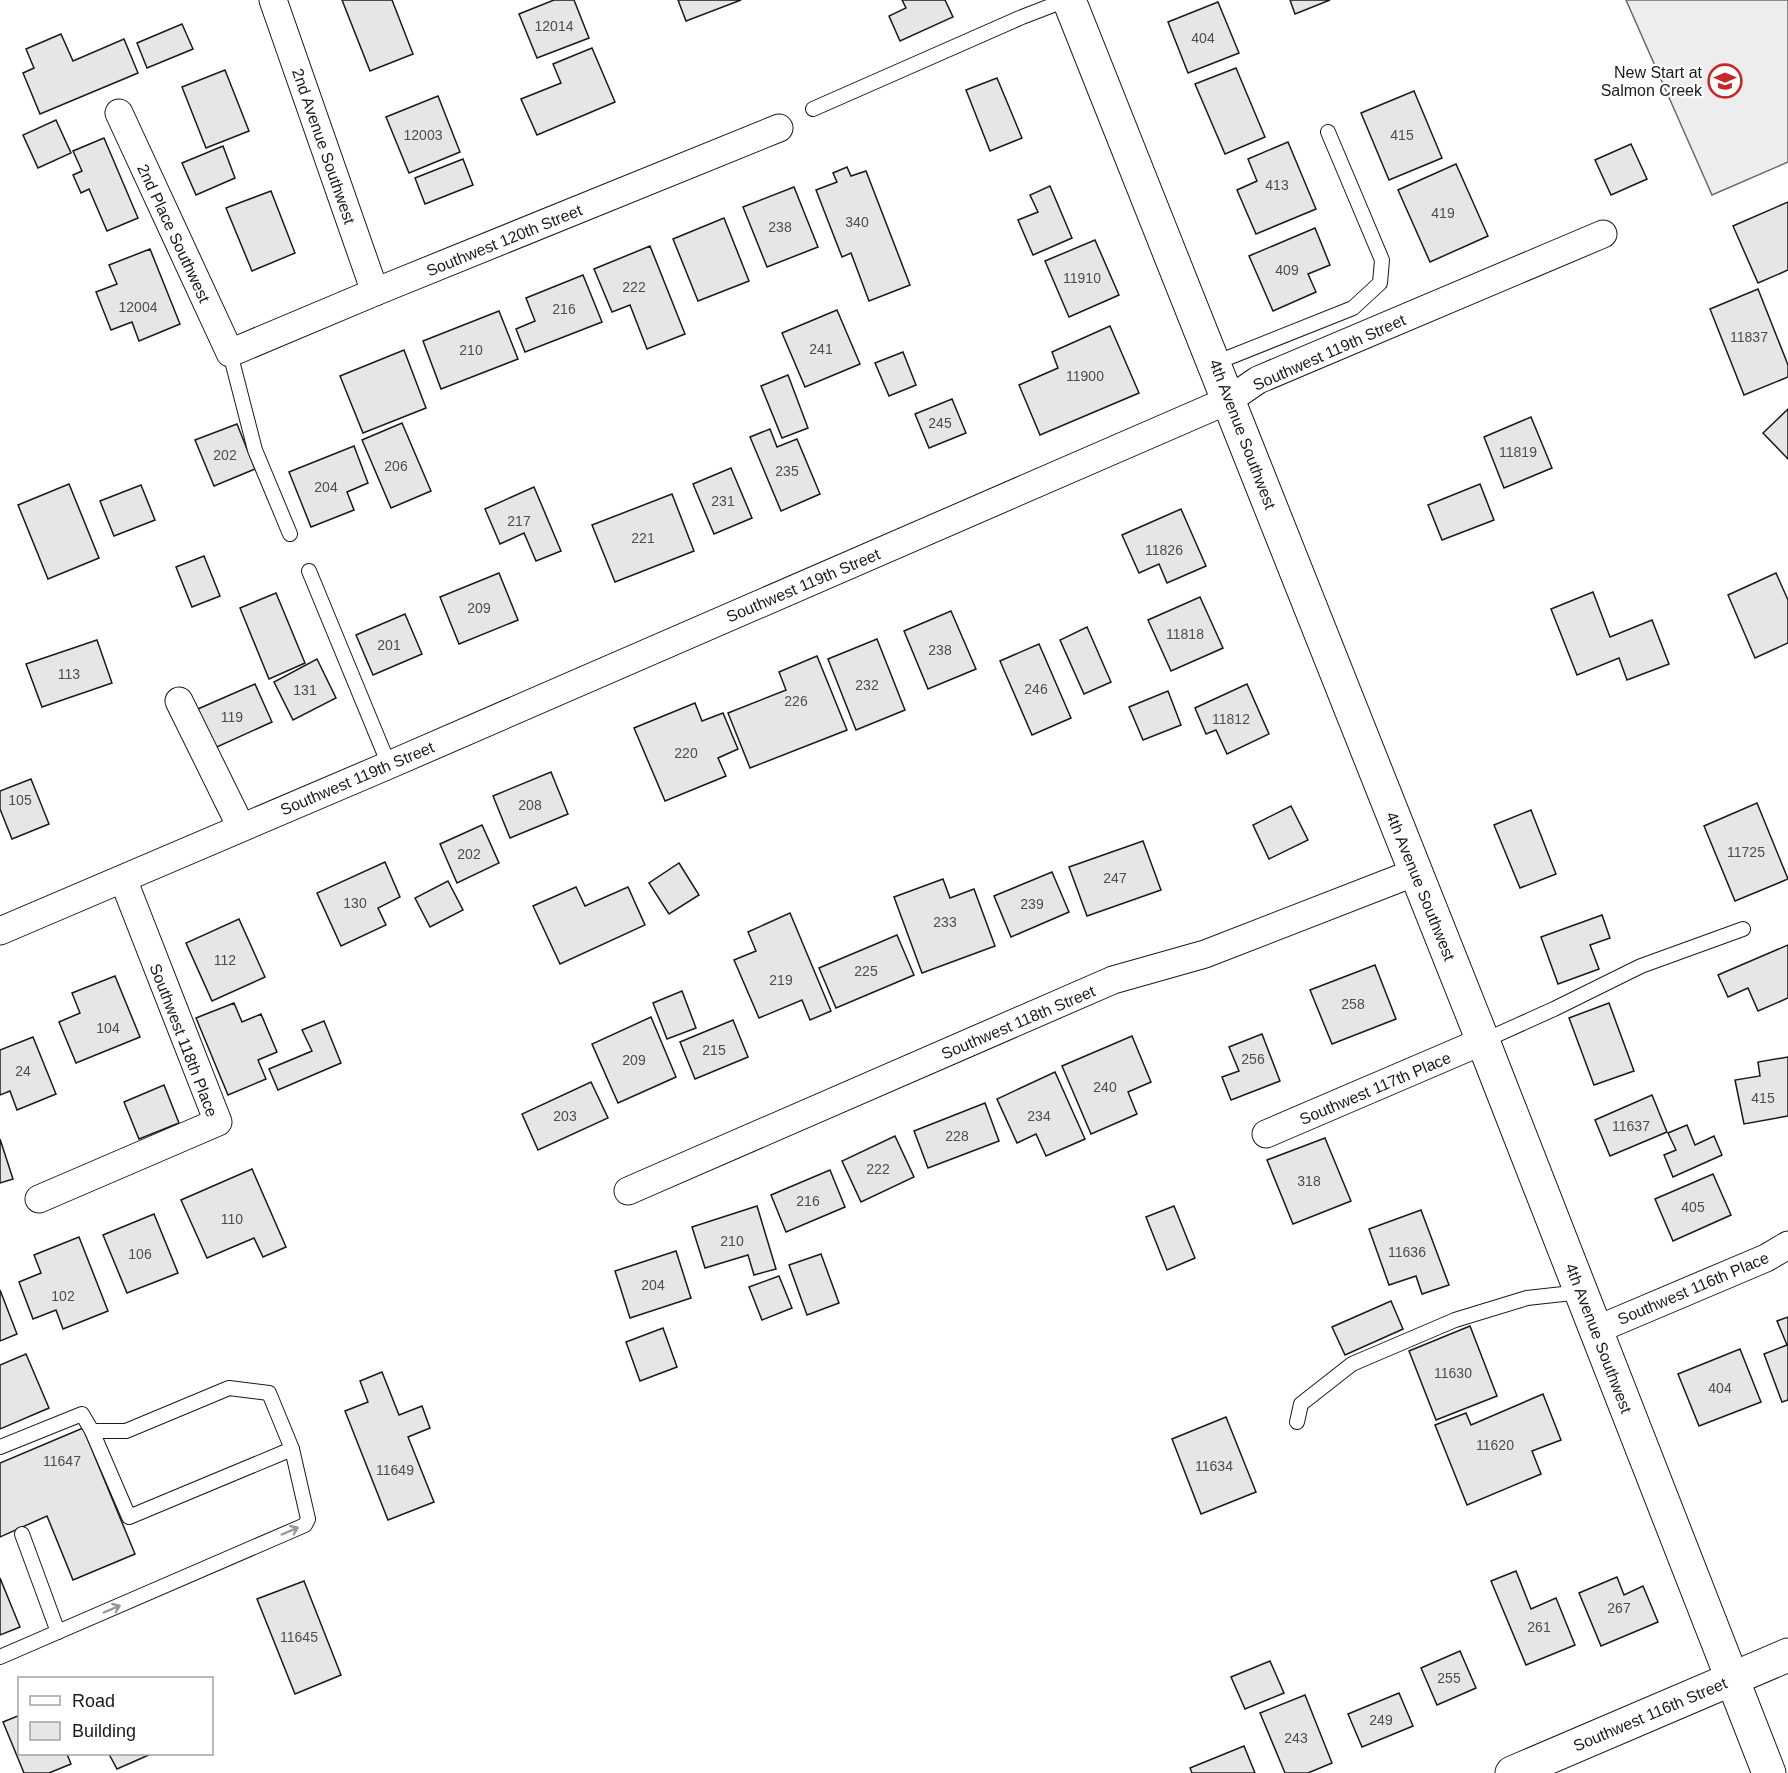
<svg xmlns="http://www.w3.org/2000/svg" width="1788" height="1773" viewBox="0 0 1788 1773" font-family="Helvetica,sans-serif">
<rect width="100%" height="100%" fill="#fff"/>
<path fill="#ededed" stroke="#6a6a6a" stroke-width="1.5" d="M 1626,0 L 1788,0 L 1788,162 L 1712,195 Z"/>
<g fill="#e6e6e6" stroke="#1a1a1a" stroke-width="1.5">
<path d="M 342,0 L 392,0 L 413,54 L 370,71 Z"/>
<path d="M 554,0 L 574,0 L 589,38 L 537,58 L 519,14 Z"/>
<path d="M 678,0 L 741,0 L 686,21 Z"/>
<path d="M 902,0 L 945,0 L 953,17 L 900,41 L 889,16 L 906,8 Z"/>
<path d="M 1290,0 L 1330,0 L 1295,14 Z"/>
<path d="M 1218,2 L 1239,53 L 1188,73 L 1168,22 Z"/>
<path d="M 182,24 L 193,49 L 147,68 L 137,43 Z"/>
<path d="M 61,34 L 73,61 L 124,39 L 138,73 L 40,114 L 23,73 L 34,68 L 26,49 Z"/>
<path d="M 592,48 L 615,102 L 537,135 L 521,99 L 561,83 L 553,64 Z"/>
<path d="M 1236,68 L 1265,137 L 1225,154 L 1195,84 Z"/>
<path d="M 225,70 L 249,131 L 206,148 L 182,87 Z"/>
<path d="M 997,78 L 1022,138 L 990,151 L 966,90 Z"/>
<path d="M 1414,91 L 1442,158 L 1389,180 L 1361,113 Z"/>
<path d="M 438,96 L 460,152 L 409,173 L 386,117 Z"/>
<path d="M 56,120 L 71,153 L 38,168 L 23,135 Z"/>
<path d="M 104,138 L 138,218 L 107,231 L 89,189 L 81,193 L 73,175 L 82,171 L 73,151 Z"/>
<path d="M 1288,142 L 1316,209 L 1256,234 L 1237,190 L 1257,181 L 1248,159 Z"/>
<path d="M 1631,144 L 1647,179 L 1611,195 L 1595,160 Z"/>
<path d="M 223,146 L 235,178 L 196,195 L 182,163 Z"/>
<path d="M 463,159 L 473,185 L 425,204 L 415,178 Z"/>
<path d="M 1456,164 L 1488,236 L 1430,262 L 1398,190 Z"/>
<path d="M 847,167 L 851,176 L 866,171 L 910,285 L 869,301 L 851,253 L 842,257 L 816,190 L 837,182 L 833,173 Z"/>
<path d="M 1050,186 L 1072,238 L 1033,255 L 1018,220 L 1038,212 L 1030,195 Z"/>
<path d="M 794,187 L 818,247 L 767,267 L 743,207 Z"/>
<path d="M 271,191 L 295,253 L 252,271 L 226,208 Z"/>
<path d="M 1788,202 L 1788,270 L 1758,283 L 1733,226 Z"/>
<path d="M 724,218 L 749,281 L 698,301 L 673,239 Z"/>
<path d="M 1315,228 L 1330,265 L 1308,274 L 1316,292 L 1273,311 L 1249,256 Z"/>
<path d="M 1095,240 L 1119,295 L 1069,317 L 1045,261 Z"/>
<path d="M 650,246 L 685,334 L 647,349 L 630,305 L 612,312 L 594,269 Z"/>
<path d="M 150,249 L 180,324 L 139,341 L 132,322 L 111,330 L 96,292 L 117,284 L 109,265 Z"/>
<path d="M 583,275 L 602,322 L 525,352 L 516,329 L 535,321 L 526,298 Z"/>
<path d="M 1758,289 L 1788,365 L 1788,377 L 1744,395 L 1710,309 Z"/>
<path d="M 837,310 L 860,364 L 805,387 L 782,333 Z"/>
<path d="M 499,311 L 518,359 L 441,389 L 423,341 Z"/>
<path d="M 1110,326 L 1139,393 L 1040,435 L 1019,385 L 1058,368 L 1052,352 Z"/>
<path d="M 404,350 L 426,408 L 363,433 L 340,376 Z"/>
<path d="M 903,352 L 916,385 L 889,396 L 875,363 Z"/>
<path d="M 788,375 L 808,428 L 782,438 L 761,386 Z"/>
<path d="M 952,399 L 966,433 L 929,448 L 915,414 Z"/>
<path d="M 1788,409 L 1788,459 L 1763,433 Z"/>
<path d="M 1531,417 L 1552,468 L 1504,488 L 1484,437 Z"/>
<path d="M 402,423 L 431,491 L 391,508 L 362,440 Z"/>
<path d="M 237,424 L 255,469 L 214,486 L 195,440 Z"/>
<path d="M 770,429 L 777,447 L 797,439 L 820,494 L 781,511 L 750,437 Z"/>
<path d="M 354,446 L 368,483 L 347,492 L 354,510 L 311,527 L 289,472 Z"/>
<path d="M 731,468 L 752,518 L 714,534 L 693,484 Z"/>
<path d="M 69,484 L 99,558 L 48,579 L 18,505 Z"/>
<path d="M 1480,484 L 1494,520 L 1442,540 L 1428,505 Z"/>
<path d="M 141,485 L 155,520 L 114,536 L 100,501 Z"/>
<path d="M 534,487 L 561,551 L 536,561 L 524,533 L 500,544 L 485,509 Z"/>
<path d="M 672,494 L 694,551 L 615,582 L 592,525 Z"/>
<path d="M 1181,509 L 1206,566 L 1167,583 L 1159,564 L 1139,573 L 1122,535 Z"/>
<path d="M 204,556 L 220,596 L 192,607 L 176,567 Z"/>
<path d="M 499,573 L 518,620 L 459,644 L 440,597 Z"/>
<path d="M 1776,573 L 1788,600 L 1788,643 L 1755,658 L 1728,595 Z"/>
<path d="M 1593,592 L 1610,637 L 1652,620 L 1669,664 L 1627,680 L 1619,658 L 1577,675 L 1551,609 Z"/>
<path d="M 276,593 L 305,663 L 269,679 L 240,608 Z"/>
<path d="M 1200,597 L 1223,648 L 1171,671 L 1148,620 Z"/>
<path d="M 951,611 L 976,669 L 928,689 L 904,631 Z"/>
<path d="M 405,614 L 422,654 L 373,675 L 356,635 Z"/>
<path d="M 1087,627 L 1111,682 L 1084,694 L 1060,640 Z"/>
<path d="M 877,639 L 905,710 L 856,730 L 828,659 Z"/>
<path d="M 97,640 L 112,683 L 42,707 L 26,664 Z"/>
<path d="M 1039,644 L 1071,718 L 1032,735 L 1000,661 Z"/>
<path d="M 817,656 L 847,730 L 750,768 L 728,713 L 786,690 L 779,672 Z"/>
<path d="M 317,659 L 336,698 L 293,720 L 274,682 Z"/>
<path d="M 255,684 L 272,722 L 208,751 L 191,712 Z"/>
<path d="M 1247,684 L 1269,734 L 1227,754 L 1216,730 L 1206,734 L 1195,708 Z"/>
<path d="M 1168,691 L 1181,725 L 1143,740 L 1129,707 Z"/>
<path d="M 695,703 L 702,721 L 723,713 L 738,749 L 718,758 L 726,776 L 665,801 L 634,728 Z"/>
<path d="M 551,772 L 568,814 L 510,838 L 493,796 Z"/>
<path d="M 31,779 L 49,824 L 12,839 L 0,809 L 0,791 Z"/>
<path d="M 1757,803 L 1788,879 L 1735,901 L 1704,826 Z"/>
<path d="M 1291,806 L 1308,840 L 1269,859 L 1253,825 Z"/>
<path d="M 1531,810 L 1556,874 L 1520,888 L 1494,825 Z"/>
<path d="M 482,825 L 499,863 L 457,883 L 440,844 Z"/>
<path d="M 1143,841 L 1161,890 L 1087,916 L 1069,867 Z"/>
<path d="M 385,862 L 400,897 L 378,908 L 386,925 L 341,946 L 317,893 Z"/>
<path d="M 679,863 L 699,895 L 669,914 L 649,883 Z"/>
<path d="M 1052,872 L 1069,912 L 1011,937 L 994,896 Z"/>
<path d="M 943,879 L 950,898 L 974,889 L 995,946 L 922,973 L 894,897 Z"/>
<path d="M 448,881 L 463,910 L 430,927 L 415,898 Z"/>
<path d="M 576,887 L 585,906 L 628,887 L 645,925 L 560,964 L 533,906 Z"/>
<path d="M 790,913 L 831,1011 L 810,1020 L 802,1000 L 759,1018 L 734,960 L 756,951 L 748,932 Z"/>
<path d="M 1602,915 L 1610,938 L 1590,945 L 1599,969 L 1558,984 L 1541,937 Z"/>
<path d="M 239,919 L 265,977 L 212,1001 L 186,943 Z"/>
<path d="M 897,935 L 914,975 L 836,1008 L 819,968 Z"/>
<path d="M 1788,945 L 1788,998 L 1758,1011 L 1748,988 L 1728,997 L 1718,975 Z"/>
<path d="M 1375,965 L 1396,1019 L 1332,1044 L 1310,990 Z"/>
<path d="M 115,976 L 140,1037 L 76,1063 L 59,1022 L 80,1013 L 72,993 Z"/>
<path d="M 682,991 L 696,1028 L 667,1039 L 653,1003 Z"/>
<path d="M 234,1003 L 242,1022 L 261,1014 L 277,1052 L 258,1060 L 266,1079 L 228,1095 L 196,1018 Z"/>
<path d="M 1609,1003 L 1634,1071 L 1594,1085 L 1569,1018 Z"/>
<path d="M 651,1017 L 676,1077 L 618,1103 L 592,1044 Z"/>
<path d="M 733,1020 L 748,1057 L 695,1079 L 680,1042 Z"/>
<path d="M 324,1021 L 341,1063 L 278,1090 L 269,1069 L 312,1051 L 302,1030 Z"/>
<path d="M 1262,1034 L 1280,1081 L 1231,1100 L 1222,1077 L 1239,1071 L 1229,1047 Z"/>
<path d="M 1132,1036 L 1151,1082 L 1128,1092 L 1137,1114 L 1091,1134 L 1062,1066 Z"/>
<path d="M 33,1037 L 56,1094 L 17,1110 L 10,1091 L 0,1095 L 0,1050 Z"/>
<path d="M 1788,1057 L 1788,1116 L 1744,1124 L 1735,1080 L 1760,1076 L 1758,1062 Z"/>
<path d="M 1055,1072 L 1085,1139 L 1046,1156 L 1036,1134 L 1017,1143 L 997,1099 Z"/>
<path d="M 591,1082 L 608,1118 L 538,1150 L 522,1114 Z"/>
<path d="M 164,1085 L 179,1123 L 139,1139 L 124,1102 Z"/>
<path d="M 1652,1095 L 1667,1132 L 1610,1156 L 1595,1120 Z"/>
<path d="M 985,1103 L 999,1141 L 928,1168 L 914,1131 Z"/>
<path d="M 1687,1125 L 1695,1145 L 1714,1136 L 1722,1155 L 1673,1177 L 1664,1155 L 1676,1150 L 1668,1133 Z"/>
<path d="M 895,1136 L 914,1177 L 861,1202 L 842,1161 Z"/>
<path d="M 1325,1138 L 1351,1201 L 1293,1224 L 1267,1160 Z"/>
<path d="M 0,1139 L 13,1179 L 0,1183 Z"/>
<path d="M 252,1169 L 286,1247 L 263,1257 L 254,1238 L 207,1258 L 181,1200 Z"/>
<path d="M 830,1170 L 845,1207 L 786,1232 L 771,1195 Z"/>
<path d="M 1713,1174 L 1731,1215 L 1673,1241 L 1655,1199 Z"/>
<path d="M 757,1206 L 776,1269 L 754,1275 L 748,1255 L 705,1268 L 692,1227 Z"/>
<path d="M 1174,1206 L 1195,1258 L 1167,1270 L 1146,1217 Z"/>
<path d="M 1421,1210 L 1449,1285 L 1422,1294 L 1416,1276 L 1389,1285 L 1369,1229 Z"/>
<path d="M 154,1214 L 178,1273 L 127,1293 L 103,1235 Z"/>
<path d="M 79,1237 L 108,1311 L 63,1329 L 56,1310 L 33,1319 L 19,1282 L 41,1273 L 34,1255 Z"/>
<path d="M 676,1251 L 691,1298 L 630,1318 L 615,1271 Z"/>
<path d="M 821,1254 L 839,1303 L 807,1315 L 789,1265 Z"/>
<path d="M 779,1276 L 792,1308 L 762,1320 L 749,1287 Z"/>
<path d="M 0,1290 L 17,1334 L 0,1341 Z"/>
<path d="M 1391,1301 L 1403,1329 L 1345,1355 L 1332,1327 Z"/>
<path d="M 1788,1317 L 1788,1400 L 1782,1402 L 1764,1354 L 1787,1345 L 1777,1321 Z"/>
<path d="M 1470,1326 L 1497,1396 L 1436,1420 L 1409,1351 Z"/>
<path d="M 663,1328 L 677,1367 L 640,1381 L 626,1342 Z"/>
<path d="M 1740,1349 L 1761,1402 L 1699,1426 L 1678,1374 Z"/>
<path d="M 26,1354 L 49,1408 L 0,1429 L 0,1365 Z"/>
<path d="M 382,1372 L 399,1415 L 422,1406 L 430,1428 L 408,1437 L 434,1502 L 388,1520 L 345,1411 L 368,1402 L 360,1381 Z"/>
<path d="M 1543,1394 L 1561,1440 L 1532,1451 L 1541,1474 L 1467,1505 L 1435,1425 L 1466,1413 L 1471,1425 Z"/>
<path d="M 1226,1417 L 1256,1492 L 1201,1514 L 1172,1439 Z"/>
<path d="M 83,1428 L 135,1554 L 73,1580 L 47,1516 L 0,1537 L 0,1463 Z"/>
<path d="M 1516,1571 L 1531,1609 L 1556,1598 L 1575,1645 L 1526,1665 L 1491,1581 Z"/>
<path d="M 1617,1577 L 1624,1595 L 1643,1586 L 1658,1622 L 1601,1646 L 1579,1593 Z"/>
<path d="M 0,1578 L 20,1627 L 0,1635 Z"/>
<path d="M 304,1581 L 341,1675 L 295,1694 L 257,1599 Z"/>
<path d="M 1460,1651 L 1476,1688 L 1437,1705 L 1421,1668 Z"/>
<path d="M 1270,1661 L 1284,1693 L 1245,1709 L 1231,1677 Z"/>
<path d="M 1399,1693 L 1413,1726 L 1362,1747 L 1348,1714 Z"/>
<path d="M 1305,1695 L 1332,1763 L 1308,1773 L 1285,1773 L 1260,1713 Z"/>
<path d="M 20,1715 L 20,1754 L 67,1754 L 71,1764 L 49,1773 L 24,1773 L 3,1722 Z"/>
<path d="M 1244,1746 L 1255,1773 L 1192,1773 L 1190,1768 Z"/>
<path d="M 109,1754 L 151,1754 L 117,1769 Z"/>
</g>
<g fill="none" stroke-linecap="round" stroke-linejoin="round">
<g stroke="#1a1a1a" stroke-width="16">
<g id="lane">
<path d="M 813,109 L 1022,17 L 1066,0"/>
<path d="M 230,353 L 255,450 L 290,534"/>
<path d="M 1215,363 L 1353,308 L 1380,283 L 1382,260 L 1328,132"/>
<path d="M 309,571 L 389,765"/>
<path d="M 1483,1041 L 1554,1009 L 1641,966 L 1743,929"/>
<path d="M 1297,1422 L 1301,1404 L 1352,1364 L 1455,1320 L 1527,1298 L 1581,1292"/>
<path d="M 92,1431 L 129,1517 L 292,1449"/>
<path d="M 0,1447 L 82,1414 L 92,1431 L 126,1431 L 229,1388 L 269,1393 L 292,1449 L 308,1519 L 305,1525 L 0,1657"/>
<path d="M 22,1534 L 58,1632"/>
</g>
</g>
<g stroke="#1a1a1a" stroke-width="29">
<g id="street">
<path d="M 273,0 L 375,292"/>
<path d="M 119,113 L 230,353 L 375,292 L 779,128"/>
<path d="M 179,701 L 241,827"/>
<path d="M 0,931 L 389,765 L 1229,400 L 1258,380 L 1603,234"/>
<path d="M 1266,1134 L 1483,1041"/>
<path d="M 628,1191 L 1113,980 L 1205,954 L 1416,872"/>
<path d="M 39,1199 L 218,1122 L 123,879"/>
<path d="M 1596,1330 L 1766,1258 L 1788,1245"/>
</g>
</g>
<g stroke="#1a1a1a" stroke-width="35">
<g id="secondary">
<path d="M 1069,0 L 1483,1041 L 1769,1773"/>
<path d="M 1512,1773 L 1788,1655"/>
</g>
</g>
<use href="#lane" stroke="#fff" stroke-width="14"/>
<use href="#street" stroke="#fff" stroke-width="27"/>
<use href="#secondary" stroke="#fff" stroke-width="33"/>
</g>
<defs><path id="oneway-shaft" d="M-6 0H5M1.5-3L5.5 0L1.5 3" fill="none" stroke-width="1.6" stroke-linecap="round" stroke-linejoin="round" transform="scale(1.5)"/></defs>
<g stroke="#989898">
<use href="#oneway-shaft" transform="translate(290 1531) rotate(-23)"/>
<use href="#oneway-shaft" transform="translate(112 1609) rotate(-23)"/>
</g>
<defs>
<g id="school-ring" transform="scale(1.725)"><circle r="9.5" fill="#fff" stroke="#c62828" stroke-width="1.5"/><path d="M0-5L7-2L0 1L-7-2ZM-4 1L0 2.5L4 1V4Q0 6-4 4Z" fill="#c62828"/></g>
</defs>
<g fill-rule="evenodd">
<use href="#school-ring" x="1725" y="81"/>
</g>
<g text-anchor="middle" stroke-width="4.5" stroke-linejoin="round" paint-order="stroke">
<g font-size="14" fill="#4d4d4d">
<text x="554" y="31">12014</text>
<text x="1203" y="43">404</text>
<text x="423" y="140">12003</text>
<text x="1402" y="140">415</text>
<text x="1277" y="190">413</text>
<text x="1443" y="218">419</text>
<text x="857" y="227">340</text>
<text x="780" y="232">238</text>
<text x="1287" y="275">409</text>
<text x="1082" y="283">11910</text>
<text x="634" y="292">222</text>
<text x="138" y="312">12004</text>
<text x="564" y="314">216</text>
<text x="1749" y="342">11837</text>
<text x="821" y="354">241</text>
<text x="471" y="355">210</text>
<text x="1085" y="381">11900</text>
<text x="940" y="428">245</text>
<text x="1518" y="457">11819</text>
<text x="225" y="460">202</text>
<text x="396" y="471">206</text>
<text x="787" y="476">235</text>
<text x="326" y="492">204</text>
<text x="723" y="506">231</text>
<text x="519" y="526">217</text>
<text x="643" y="543">221</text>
<text x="1164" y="555">11826</text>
<text x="479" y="613">209</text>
<text x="1185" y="639">11818</text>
<text x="389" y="650">201</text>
<text x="940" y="655">238</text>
<text x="69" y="679">113</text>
<text x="867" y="690">232</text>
<text x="1036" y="694">246</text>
<text x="305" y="695">131</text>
<text x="796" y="706">226</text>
<text x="232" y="722">119</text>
<text x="1231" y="724">11812</text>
<text x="686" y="758">220</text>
<text x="20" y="805">105</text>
<text x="530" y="810">208</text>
<text x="1746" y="857">11725</text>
<text x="469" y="859">202</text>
<text x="1115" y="883">247</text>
<text x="355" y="908">130</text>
<text x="1032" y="909">239</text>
<text x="945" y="927">233</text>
<text x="225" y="965">112</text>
<text x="866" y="976">225</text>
<text x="781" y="985">219</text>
<text x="1353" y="1009">258</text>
<text x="108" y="1033">104</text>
<text x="714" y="1055">215</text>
<text x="1253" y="1064">256</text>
<text x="634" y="1065">209</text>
<text x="23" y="1076">24</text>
<text x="1105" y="1092">240</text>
<text x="1763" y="1103">415</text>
<text x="565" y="1121">203</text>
<text x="1039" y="1121">234</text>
<text x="1631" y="1131">11637</text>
<text x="957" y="1141">228</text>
<text x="878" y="1174">222</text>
<text x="1309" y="1186">318</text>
<text x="808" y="1206">216</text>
<text x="1693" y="1212">405</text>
<text x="232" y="1224">110</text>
<text x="732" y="1246">210</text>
<text x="1407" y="1257">11636</text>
<text x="140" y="1259">106</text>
<text x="653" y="1290">204</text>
<text x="63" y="1301">102</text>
<text x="1453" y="1378">11630</text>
<text x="1720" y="1393">404</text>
<text x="1495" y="1450">11620</text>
<text x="62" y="1466">11647</text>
<text x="1214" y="1471">11634</text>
<text x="395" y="1475">11649</text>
<text x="1619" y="1613">267</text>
<text x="1539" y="1632">261</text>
<text x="299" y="1642">11645</text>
<text x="1449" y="1683">255</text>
<text x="1381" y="1725">249</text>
<text x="1296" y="1743">243</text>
</g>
<g font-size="16" fill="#1a1a1a" stroke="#fff" text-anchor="end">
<text x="1702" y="78">New Start at<tspan x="1702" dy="18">Salmon Creek</tspan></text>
</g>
<g font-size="16" fill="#1a1a1a" stroke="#fff">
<text transform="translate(324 146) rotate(71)" y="6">2nd Avenue Southwest</text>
<text transform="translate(174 233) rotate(65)" y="6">2nd Place Southwest</text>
<text transform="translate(504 240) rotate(-22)" y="6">Southwest 120th Street</text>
<text transform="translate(1329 352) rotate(-24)" y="6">Southwest 119th Street</text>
<text transform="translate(1243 434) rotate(69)" y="6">4th Avenue Southwest</text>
<text transform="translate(803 585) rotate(-23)" y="6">Southwest 119th Street</text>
<text transform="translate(357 778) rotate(-23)" y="6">Southwest 119th Street</text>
<text transform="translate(1421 886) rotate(68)" y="6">4th Avenue Southwest</text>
<text transform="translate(1018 1022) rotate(-23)" y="6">Southwest 118th Street</text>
<text transform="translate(184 1040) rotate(69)" y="6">Southwest 118th Place</text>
<text transform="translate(1375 1088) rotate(-23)" y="6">Southwest 117th Place</text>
<text transform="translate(1693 1288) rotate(-23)" y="6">Southwest 116th Place</text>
<text transform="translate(1599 1338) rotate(69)" y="6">4th Avenue Southwest</text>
<text transform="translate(1650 1714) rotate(-23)" y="6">Southwest 116th Street</text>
</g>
</g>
<rect x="18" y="1677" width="195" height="78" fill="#ffffff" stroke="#a3a3a3" stroke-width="1.5"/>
<rect x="30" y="1696" width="30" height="9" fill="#ffffff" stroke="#a3a3a3" stroke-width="1.5"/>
<text x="72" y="1707" font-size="18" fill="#1a1a1a">Road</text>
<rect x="30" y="1722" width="30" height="18" fill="#e6e6e6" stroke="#a3a3a3" stroke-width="1.5"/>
<text x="72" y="1737" font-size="18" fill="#1a1a1a">Building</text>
</svg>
